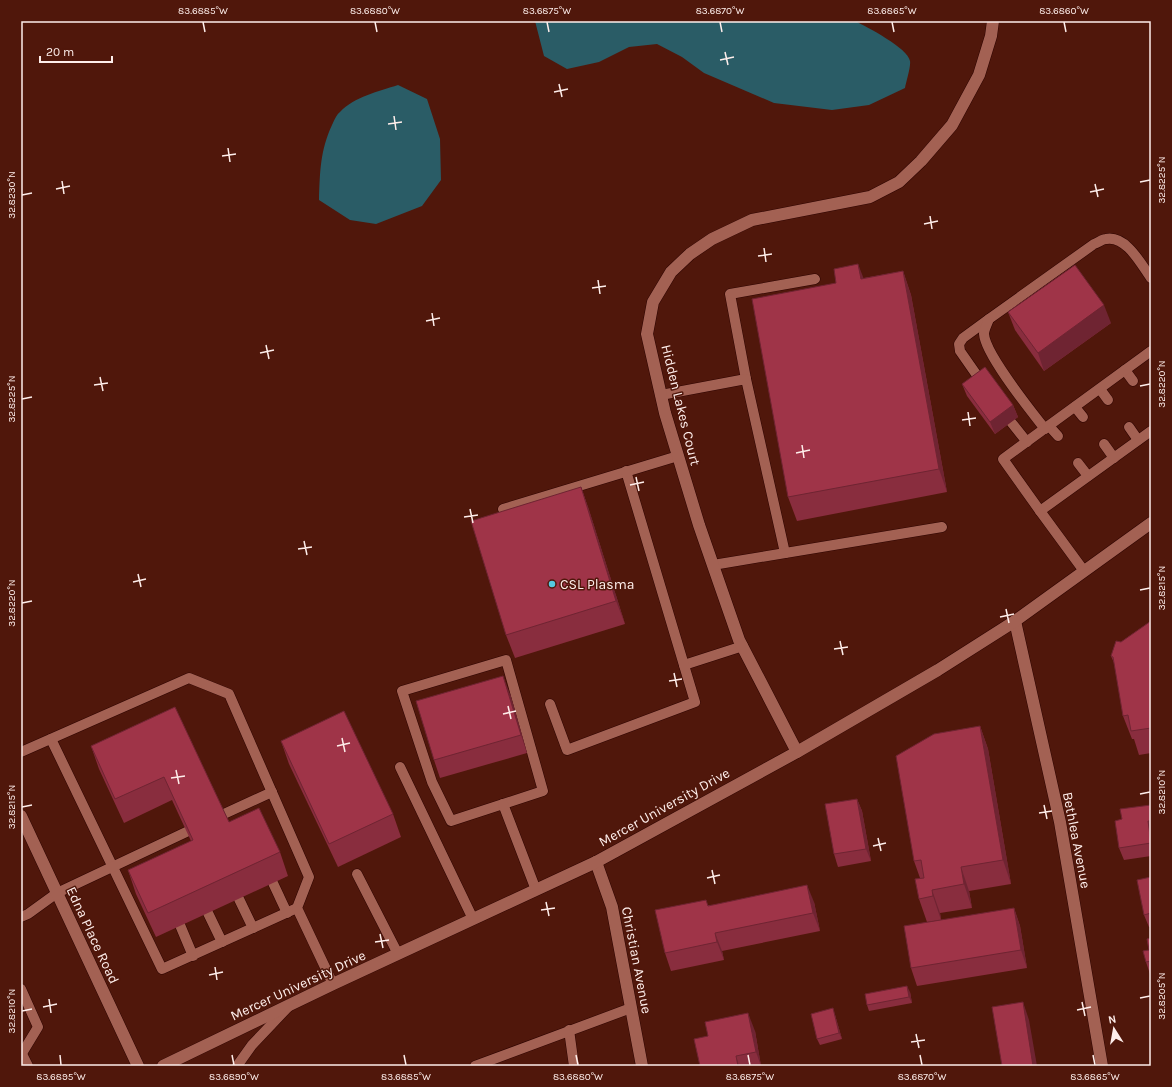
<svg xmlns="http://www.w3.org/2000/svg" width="1172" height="1087" viewBox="0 0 1172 1087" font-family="Karla,sans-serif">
<rect width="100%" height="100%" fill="#50170b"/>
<g fill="#2a5c66">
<path d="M 535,21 L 855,21 C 867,27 908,48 910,61 C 911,67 906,82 905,88 L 869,105 L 832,110 L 774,103 L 704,73 L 682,57 L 657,44 L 629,47 L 599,62 L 567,69 L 544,56 Z"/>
<path d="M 398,85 L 427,99 L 440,139 L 441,180 L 422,206 L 376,224 L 350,220 L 319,200 C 320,172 320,151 332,125 C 334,121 336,115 340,112 C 354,97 379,91 398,85 Z"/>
</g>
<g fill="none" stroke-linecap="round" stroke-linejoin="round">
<g stroke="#2e0400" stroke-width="11">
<g id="lane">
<path d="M 1125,370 L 1133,381"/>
<path d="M 746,379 L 730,294 L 815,279"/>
<path d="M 983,384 L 960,351 L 959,344 L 963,338 L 989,319"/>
<path d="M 1100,389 L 1108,400"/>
<path d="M 661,395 L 746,379 L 785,553"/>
<path d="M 1075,407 L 1083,417"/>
<path d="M 1011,422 L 1027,442"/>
<path d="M 1049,426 L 1058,436"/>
<path d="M 1129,427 L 1138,440"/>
<path d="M 1045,429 C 1031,411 985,354 984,334 C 984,330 987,324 989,319 L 1094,244 C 1098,243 1102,239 1106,239 C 1126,235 1141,264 1151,278"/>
<path d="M 1104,444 L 1114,458"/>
<path d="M 1078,463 L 1088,476"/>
<path d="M 503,509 L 678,456"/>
<path d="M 1040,511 L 1003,459 L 1151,351"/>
<path d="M 713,565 L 942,527"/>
<path d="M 1084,571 L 1040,511 L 1151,431"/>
<path d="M 506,660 L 543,791 L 451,821 L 432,782 L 402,691 Z"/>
<path d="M 684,665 L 743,646"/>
<path d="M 550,704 L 567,750 L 695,702 L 626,471"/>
<path d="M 51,739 L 162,969 L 297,908"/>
<path d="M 21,752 L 189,678 L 229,694 L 309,877 L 297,908 L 333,984"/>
<path d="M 400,767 L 473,919"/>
<path d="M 503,804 L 536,890"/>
<path d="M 213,819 L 272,792"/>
<path d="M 357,874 L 398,954"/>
<path d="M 273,883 L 287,913"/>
<path d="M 239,899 L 253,928"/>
<path d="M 208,913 L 222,942"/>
<path d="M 21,917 L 28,914 L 57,893 L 199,826"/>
<path d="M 180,925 L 193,956"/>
<path d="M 21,989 L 38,1027 L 21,1055"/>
<path d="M 569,1030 L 574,1066"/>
<path d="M 22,1054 L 28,1066"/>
<path d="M 237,1066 L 252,1045 L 288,1007"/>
<path d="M 475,1066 L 631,1008"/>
</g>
</g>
<g stroke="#2e0400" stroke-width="13">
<g id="street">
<path d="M 1015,621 L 1060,822 L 1102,1066"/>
<path d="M 797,752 L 739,640 L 699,525 L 665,413 L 647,334 L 653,302 L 671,272 L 690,254 L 712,239 L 752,220 L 870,197 L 899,182 L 921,161 L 952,125 L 979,75 L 991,36 L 993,21"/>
<path d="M 596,862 L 612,907 L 642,1066"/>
</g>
</g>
<g stroke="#2e0400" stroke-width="13">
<g id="secondary">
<path d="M 21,816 L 138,1066"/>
<path d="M 163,1066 L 333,984 L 596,862 L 797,752 L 938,670 L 1015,621 L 1151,523"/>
</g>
</g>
<use href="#lane" stroke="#a36153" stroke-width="10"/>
<use href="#street" stroke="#a36153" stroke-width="12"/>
<use href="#secondary" stroke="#a36153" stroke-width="12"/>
</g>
<g fill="#892d3e">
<path d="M 903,271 L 911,295 L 947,492 L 797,521 L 788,497 L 864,278 Z"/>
<path d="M 1008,312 L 1111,323 L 1044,371 L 1015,330 Z"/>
<path d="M 962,384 L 1013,405 L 1018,417 L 995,434 L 967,396 Z"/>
<path d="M 581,487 L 589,510 L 625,624 L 515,658 L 506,635 Z"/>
<path d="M 1151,621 L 1151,753 L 1139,755 L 1134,739 L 1132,739 L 1123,716 L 1115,665 L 1111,656 L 1121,642 Z"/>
<path d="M 510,694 L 527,753 L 440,778 L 434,760 Z"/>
<path d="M 175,707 L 229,822 L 280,852 L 288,876 L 156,937 L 136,894 L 128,870 L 191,841 L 172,800 L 124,823 L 99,769 L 91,746 Z"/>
<path d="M 980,726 L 988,749 L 1011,884 L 969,891 L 972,908 L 940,913 L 941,920 L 927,922 L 919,899 L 920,878 L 914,861 Z"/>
<path d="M 281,741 L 393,814 L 401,837 L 338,867 L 289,764 Z"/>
<path d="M 857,799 L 862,811 L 871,861 L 838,867 L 834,854 Z"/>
<path d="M 1151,805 L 1151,856 L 1124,860 L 1119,848 L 1122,819 Z"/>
<path d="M 1151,877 L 1151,927 L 1149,927 L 1144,915 Z"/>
<path d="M 814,902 L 820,931 L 722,951 L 724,960 L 671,971 L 665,953 L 708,905 Z"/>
<path d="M 1014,908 L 1020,926 L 1027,968 L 917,986 L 911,968 Z"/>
<path d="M 1151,938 L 1151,974 L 1150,974 L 1146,962 L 1149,950 Z"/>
<path d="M 910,992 L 912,1003 L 869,1011 L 867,1005 Z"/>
<path d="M 835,1015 L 842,1039 L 820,1045 L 817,1039 Z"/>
<path d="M 755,1031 L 761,1066 L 700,1066 Z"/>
</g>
<g fill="#6f2432">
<path d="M 858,264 L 867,287 L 861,279 Z"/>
<path d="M 903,271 L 911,295 L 947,492 L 939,469 Z"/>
<path d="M 1104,305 L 1111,323 L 1044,371 L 1038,353 Z"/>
<path d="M 1013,405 L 1018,417 L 995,434 L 990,422 Z"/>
<path d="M 581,487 L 589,510 L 625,624 L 616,601 Z"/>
<path d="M 503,676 L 510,694 L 527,753 L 521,735 Z"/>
<path d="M 980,726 L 988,749 L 1011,884 L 1003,860 Z"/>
<path d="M 857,799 L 862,811 L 871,861 L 866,849 Z"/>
<path d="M 1148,821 L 1151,829 L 1151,843 Z"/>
<path d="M 961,867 L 969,891 L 972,908 L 964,884 Z"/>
<path d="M 807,885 L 814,902 L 820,931 L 813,913 Z"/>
<path d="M 932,890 L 940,913 L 941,920 L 933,896 Z"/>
<path d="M 1014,908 L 1020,926 L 1027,968 L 1021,950 Z"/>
<path d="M 715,933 L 722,951 L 724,960 L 717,942 Z"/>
<path d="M 907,986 L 910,992 L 912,1003 L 909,997 Z"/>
<path d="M 1023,1002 L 1029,1020 L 1037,1066 L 1033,1066 Z"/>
<path d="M 833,1008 L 835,1015 L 842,1039 L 839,1033 Z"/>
<path d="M 748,1013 L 755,1031 L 761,1066 L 756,1052 Z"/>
<path d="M 736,1056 L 739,1066 L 738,1066 Z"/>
</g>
<g fill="#9f3448" stroke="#6f2432">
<path d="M 858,264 L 861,279 L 903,271 L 939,469 L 788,497 L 752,299 L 836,283 L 834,269 Z"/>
<path d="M 1075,265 L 1104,305 L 1038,353 L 1008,312 Z"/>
<path d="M 985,367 L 1013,405 L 990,422 L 962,384 Z"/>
<path d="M 581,487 L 616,601 L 506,635 L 471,521 Z"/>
<path d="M 1151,621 L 1151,728 L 1131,731 L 1128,715 L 1123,716 L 1113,657 L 1111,656 L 1116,641 L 1121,642 Z"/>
<path d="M 503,676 L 521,735 L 434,760 L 416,701 Z"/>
<path d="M 175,707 L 229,822 L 259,808 L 280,852 L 148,913 L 128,870 L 193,840 L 164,777 L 115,799 L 91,746 Z"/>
<path d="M 344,711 L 393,814 L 329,844 L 281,741 Z"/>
<path d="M 980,726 L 1003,860 L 961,867 L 964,884 L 932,890 L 933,896 L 919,899 L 915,879 L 924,878 L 921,860 L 914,861 L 896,756 L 934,734 Z"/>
<path d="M 857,799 L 866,849 L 834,854 L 825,804 Z"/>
<path d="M 1151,805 L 1151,821 L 1148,821 L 1151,843 L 1119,848 L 1115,821 L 1122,819 L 1120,809 Z"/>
<path d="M 1151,877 L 1151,913 L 1144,915 L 1137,880 Z"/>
<path d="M 807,885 L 813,913 L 715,933 L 717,942 L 665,953 L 655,910 L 706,900 L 708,906 Z"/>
<path d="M 1014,908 L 1021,950 L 911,968 L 904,926 Z"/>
<path d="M 1151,938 L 1151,961 L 1146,962 L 1143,951 L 1149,950 L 1147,939 Z"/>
<path d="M 907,986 L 909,997 L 867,1005 L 865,994 Z"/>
<path d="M 1023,1002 L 1033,1066 L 1002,1066 L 992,1007 Z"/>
<path d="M 833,1008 L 839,1033 L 817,1039 L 811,1014 Z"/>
<path d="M 748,1013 L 756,1052 L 736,1056 L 738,1066 L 700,1066 L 694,1039 L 708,1036 L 705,1022 Z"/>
</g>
<path fill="none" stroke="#feeeeb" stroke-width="1.5" d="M 203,22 L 205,32M 375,22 L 377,32M 547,22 L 549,32M 720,22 L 722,32M 892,22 L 894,32M 1064,22 L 1066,32M 725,52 L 728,65M 720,60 L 734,57M 559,84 L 562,97M 554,92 L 568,89M 394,116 L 396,130M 388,124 L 402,122M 228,148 L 230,162M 222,156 L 236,154M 62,181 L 64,194M 1140,182 L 1150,180M 1095,184 L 1098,197M 56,189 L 70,186M 1090,192 L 1104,189M 22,195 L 32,193M 930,216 L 932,229M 924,224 L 938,221M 764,248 L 766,262M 758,256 L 772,254M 598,280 L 600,294M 592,288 L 606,286M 432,313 L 434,326M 426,321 L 440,318M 266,345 L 269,359M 260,353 L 274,350M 100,377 L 103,391M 94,385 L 108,383M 1140,386 L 1150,384M 22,399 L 32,397M 968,412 L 970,426M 962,420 L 976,418M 802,445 L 804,458M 796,453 L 810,450M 636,477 L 639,491M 630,485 L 644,482M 470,509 L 473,523M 464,517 L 478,515M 304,541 L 307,555M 298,549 L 312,547M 138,574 L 141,587M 133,582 L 146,579M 1140,590 L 1150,588M 22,603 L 32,601M 1006,609 L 1009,623M 1000,617 L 1014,614M 840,641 L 843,655M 834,649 L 848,647M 674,673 L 677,687M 669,681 L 682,679M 508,706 L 511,719M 503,714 L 516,711M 342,738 L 345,752M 337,746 L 350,743M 176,770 L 179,784M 171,778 L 185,776M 1140,794 L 1150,792M 1044,805 L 1047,819M 22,807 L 32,805M 1039,813 L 1052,811M 878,838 L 881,851M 873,846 L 886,843M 712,870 L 715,884M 707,878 L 720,875M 546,902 L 549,916M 541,910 L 555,908M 380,934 L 383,948M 375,942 L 389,940M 215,967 L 217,980M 209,975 L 223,972M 1140,998 L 1150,996M 49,999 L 51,1013M 1082,1002 L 1085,1016M 43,1007 L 57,1004M 1077,1010 L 1091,1007M 22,1011 L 32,1009M 916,1034 L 919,1048M 911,1042 L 925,1040M 60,1055 L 61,1065M 232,1055 L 234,1065M 404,1055 L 406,1065M 576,1055 L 578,1065M 748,1055 L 750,1065M 920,1055 L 922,1065M 1093,1055 L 1095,1065"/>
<circle fill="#56c9e0" stroke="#50170b" stroke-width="1.5" cx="552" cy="584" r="4"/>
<g text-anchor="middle" stroke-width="3" stroke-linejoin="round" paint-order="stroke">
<g font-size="14" fill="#feeeeb" stroke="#50170b">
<text transform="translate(681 405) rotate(76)" y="5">Hidden Lakes Court</text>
<text transform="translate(664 807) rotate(-29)" y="5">Mercer University Drive</text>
<text transform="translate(1077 840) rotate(79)" y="5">Bethlea Avenue</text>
<text transform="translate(93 935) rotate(65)" y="5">Edna Place Road</text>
<text transform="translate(637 960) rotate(79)" y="5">Christian Avenue</text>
<text transform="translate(298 985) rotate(-25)" y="5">Mercer University Drive</text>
</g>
<g font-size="14" fill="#feeeeb" stroke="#50170b" text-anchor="start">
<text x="560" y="589">CSL Plasma</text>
</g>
</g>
<rect width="1172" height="1087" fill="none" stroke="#50170b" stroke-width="44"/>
<g transform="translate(1114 1029) rotate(349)" stroke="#50170b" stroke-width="3" paint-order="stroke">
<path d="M0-3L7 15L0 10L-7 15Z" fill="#feeeeb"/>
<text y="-6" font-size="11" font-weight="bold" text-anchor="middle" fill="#feeeeb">N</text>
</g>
<path d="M40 56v6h72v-6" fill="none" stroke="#feeeeb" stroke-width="2"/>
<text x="46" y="56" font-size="12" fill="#feeeeb" stroke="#50170b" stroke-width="3" paint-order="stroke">20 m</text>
<rect x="22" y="22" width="1128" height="1043" fill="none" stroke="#feeeeb" stroke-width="1.5"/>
<g font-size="10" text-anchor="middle" fill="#feeeeb">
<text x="203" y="14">83.6885°W</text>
<text x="375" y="14">83.6880°W</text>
<text x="547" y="14">83.6875°W</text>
<text x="720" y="14">83.6870°W</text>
<text x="892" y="14">83.6865°W</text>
<text x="1064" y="14">83.6860°W</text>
<text transform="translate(1161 180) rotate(-90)" y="4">32.8225°N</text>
<text transform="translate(11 195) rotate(-90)" y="4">32.8230°N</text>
<text transform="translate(1161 384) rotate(-90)" y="4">32.8220°N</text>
<text transform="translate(11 399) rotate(-90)" y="4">32.8225°N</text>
<text transform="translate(1161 588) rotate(-90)" y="4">32.8215°N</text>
<text transform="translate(11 603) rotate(-90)" y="4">32.8220°N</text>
<text transform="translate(1161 792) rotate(-90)" y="4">32.8210°N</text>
<text transform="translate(11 807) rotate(-90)" y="4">32.8215°N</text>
<text transform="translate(1161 996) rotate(-90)" y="4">32.8205°N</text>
<text transform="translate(11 1011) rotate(-90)" y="4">32.8210°N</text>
<text x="61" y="1080">83.6895°W</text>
<text x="234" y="1080">83.6890°W</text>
<text x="406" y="1080">83.6885°W</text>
<text x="578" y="1080">83.6880°W</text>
<text x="750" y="1080">83.6875°W</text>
<text x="922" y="1080">83.6870°W</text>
<text x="1095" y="1080">83.6865°W</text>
</g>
</svg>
